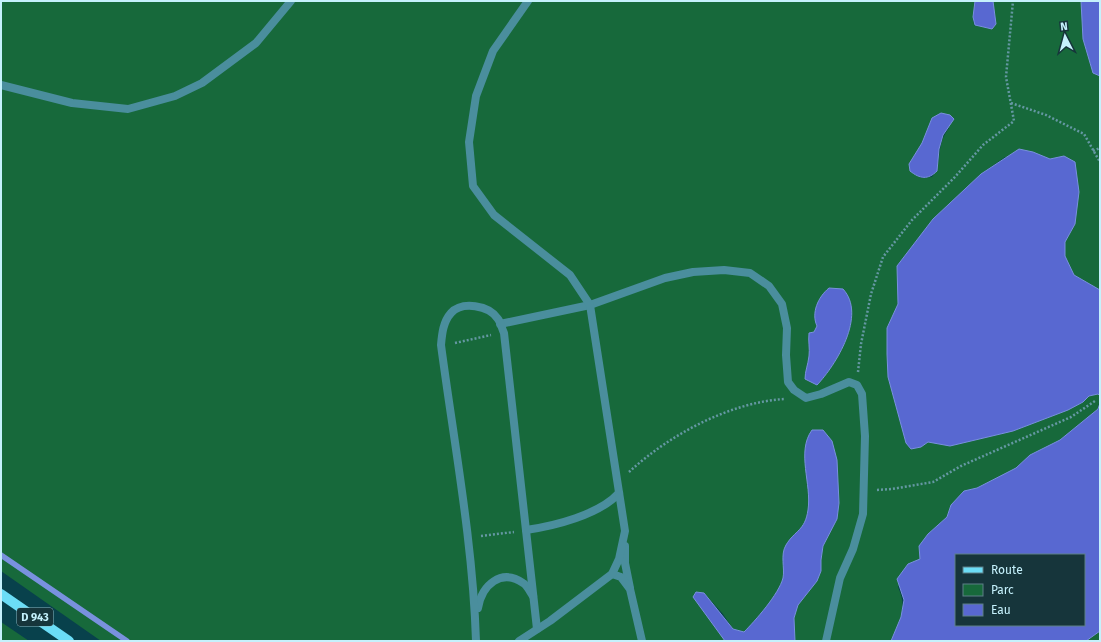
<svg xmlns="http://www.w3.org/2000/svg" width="1101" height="642" viewBox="0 0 1101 642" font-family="'Fira Sans',sans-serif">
<rect width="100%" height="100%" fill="#08414c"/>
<g fill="#17693b" fill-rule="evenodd">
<path d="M 1,1 L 975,1 L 973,17 L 974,25 L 992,29 L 993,1 L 1081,1 L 1083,39 L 1093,73 L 1100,76 L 1100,290 L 1074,275 L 1065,256 L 1065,242 L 1075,224 L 1064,156 L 1050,159 L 1044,157 L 1005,157 L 981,174 L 933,219 L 897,266 L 898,304 L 887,328 L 887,354 L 888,377 L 906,443 L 911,449 L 921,447 L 928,442 L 950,446 L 1013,431 L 1083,402 L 1088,396 L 1098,394 L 1100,396 L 1098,409 L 1060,440 L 1030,455 L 1016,468 L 977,488 L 964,491 L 951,505 L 947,517 L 928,534 L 920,559 L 898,587 C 908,609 900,620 891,641 L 795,641 L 794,618 L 798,605 L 817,581 L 821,571 L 821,560 L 823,546 L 837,519 L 839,503 L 838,482 L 804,452 C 807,470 813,505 806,522 C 802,532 788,538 785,548 C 782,558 784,568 783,578 C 780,594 756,620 744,632 L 733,629 L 723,614 L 704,593 L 725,641 L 101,641 L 1,571 ZM 932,118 L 949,128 C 935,145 943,164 932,177 L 921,178 L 909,164 L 922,143 Z"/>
<path d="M 1,622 L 29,641 L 1,641 Z"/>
<path d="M 1100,631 L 1100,641 L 1086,641 L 1088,640 Z"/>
</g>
<g fill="#5868d1" stroke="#7991de" fill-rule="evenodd">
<path d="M 975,1 L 993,1 L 996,24 L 992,29 L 975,25 L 973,17 Z"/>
<path d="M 1081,1 L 1100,1 L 1100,76 L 1093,73 L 1083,39 Z"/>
<path d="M 941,113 L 950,115 L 954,119 L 943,135 L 939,149 L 937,171 C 928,180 920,179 910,171 L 909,164 L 922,143 L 932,118 Z"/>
<path d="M 1019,149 L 1033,152 L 1050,159 L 1064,156 L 1075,162 L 1079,192 L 1075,224 L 1065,242 L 1065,256 L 1074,275 L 1100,290 L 1100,396 L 1098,394 L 1089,396 L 1083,402 L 1068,410 L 1013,431 L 950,446 L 928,442 L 921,447 L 911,449 L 906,443 L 888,377 L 887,354 L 887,328 L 898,304 L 897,266 L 933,219 L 981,174 Z"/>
<path d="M 829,288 L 843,289 C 867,315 836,365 817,385 L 805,379 C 805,371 808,365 809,356 C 810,349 808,341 809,333 L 814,332 L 817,326 C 811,313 818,297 829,288 Z"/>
<path d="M 1100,403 L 1100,631 L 1086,641 L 891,641 L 901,617 L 904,600 L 897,579 L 908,564 L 920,559 L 919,546 L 928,534 L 947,517 L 951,505 L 964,491 L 977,488 L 1016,468 L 1030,455 L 1060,440 L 1098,409 ZM 956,555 L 1084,555 L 1084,625 L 956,625 Z"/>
<path d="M 812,430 L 823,430 L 832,441 L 837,460 L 839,503 L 837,519 L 823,546 L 821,560 L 821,571 L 817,581 L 798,605 L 794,618 L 795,641 L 725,641 L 693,597 L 696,592 L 704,593 L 733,629 L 744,632 C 755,621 779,594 783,578 C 785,568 780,555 786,545 C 795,530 805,531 808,510 C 812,484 796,452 812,430 Z"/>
</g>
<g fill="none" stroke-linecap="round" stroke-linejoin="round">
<path stroke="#7991de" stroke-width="5.5" d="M 1,555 L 127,641"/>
<g stroke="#6598a3" stroke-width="2.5" stroke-dasharray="2 2" stroke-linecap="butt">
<path d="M 1011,103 L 1046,115 L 1084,134 L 1100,162"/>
<path d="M 1093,151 L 1100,148"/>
<path d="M 455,343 L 491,335"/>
<path d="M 858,372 L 861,344 L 871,294 L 883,257 L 912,220 L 954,178 L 983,145 L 1014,121 L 1006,77 L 1013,1"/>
<path d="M 629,472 C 669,435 730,402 785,399"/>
<path d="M 877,490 L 892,489 L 933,482 L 961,466 L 1071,417 L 1095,401"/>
<path d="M 481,536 L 514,532"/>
</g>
<g stroke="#4a8e9d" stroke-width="8">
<path d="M 1,85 L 72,103 L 128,109 L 175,96 L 202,83 L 256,43 L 291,1"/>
<path d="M 500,324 L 590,305 L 665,278 L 693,272 L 724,270 L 750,273 L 769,286 L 782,304 L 787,328 L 786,355 L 788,382 L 794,390 L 806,398 L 821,394 L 849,382 L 857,385 L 862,394 L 865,436 L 863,514 L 853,549 L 840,578 L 826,641"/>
<path d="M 526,530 C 554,526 599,515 619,493"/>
<path d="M 625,546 L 625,563 L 630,588"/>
<path d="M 612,574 L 621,577 L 630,589 L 642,641"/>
<path d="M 478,608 C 482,585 501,568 523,583 C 527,585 530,592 533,596"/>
<path d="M 476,641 C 473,543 454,443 441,345 C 442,334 443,322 451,313 C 462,301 489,305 498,319 C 501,323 502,329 504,333 L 537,629"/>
<path d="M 519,641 L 550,621 L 612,574 L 619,559 L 625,531 L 590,305 L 570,275 L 494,215 L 473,186 L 469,142 L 476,96 L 493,51 L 528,1"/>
</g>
<path stroke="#6bddf6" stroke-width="10" d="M 1,594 L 69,641"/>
</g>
<g text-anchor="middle" stroke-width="4" stroke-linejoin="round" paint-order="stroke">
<rect fill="#16353b" stroke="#90b9c2" stroke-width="1" x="17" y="608" width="36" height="18" rx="3"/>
<g font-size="11" font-weight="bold" fill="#c5f1fc">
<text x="35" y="621">D 943</text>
</g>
</g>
<rect width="1101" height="642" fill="none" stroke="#c5f1fc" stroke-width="4"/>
<rect x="955" y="554" width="130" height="72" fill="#16353b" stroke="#5c8088"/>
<rect x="963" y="567" width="20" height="6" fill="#6bddf6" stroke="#5c8088"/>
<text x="991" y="574" font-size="12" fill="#c5f1fc">Route</text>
<rect x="963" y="584" width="20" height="12" fill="#17693b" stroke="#5c8088"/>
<text x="991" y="594" font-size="12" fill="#c5f1fc">Parc</text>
<rect x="963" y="604" width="20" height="12" fill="#5868d1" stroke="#5c8088"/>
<text x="991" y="614" font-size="12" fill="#c5f1fc">Eau</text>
<g transform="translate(1065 36) rotate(354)" stroke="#16353b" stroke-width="3" paint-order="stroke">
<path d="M0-3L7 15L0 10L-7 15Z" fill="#c5f1fc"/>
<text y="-6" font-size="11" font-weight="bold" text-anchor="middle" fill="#c5f1fc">N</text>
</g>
</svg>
